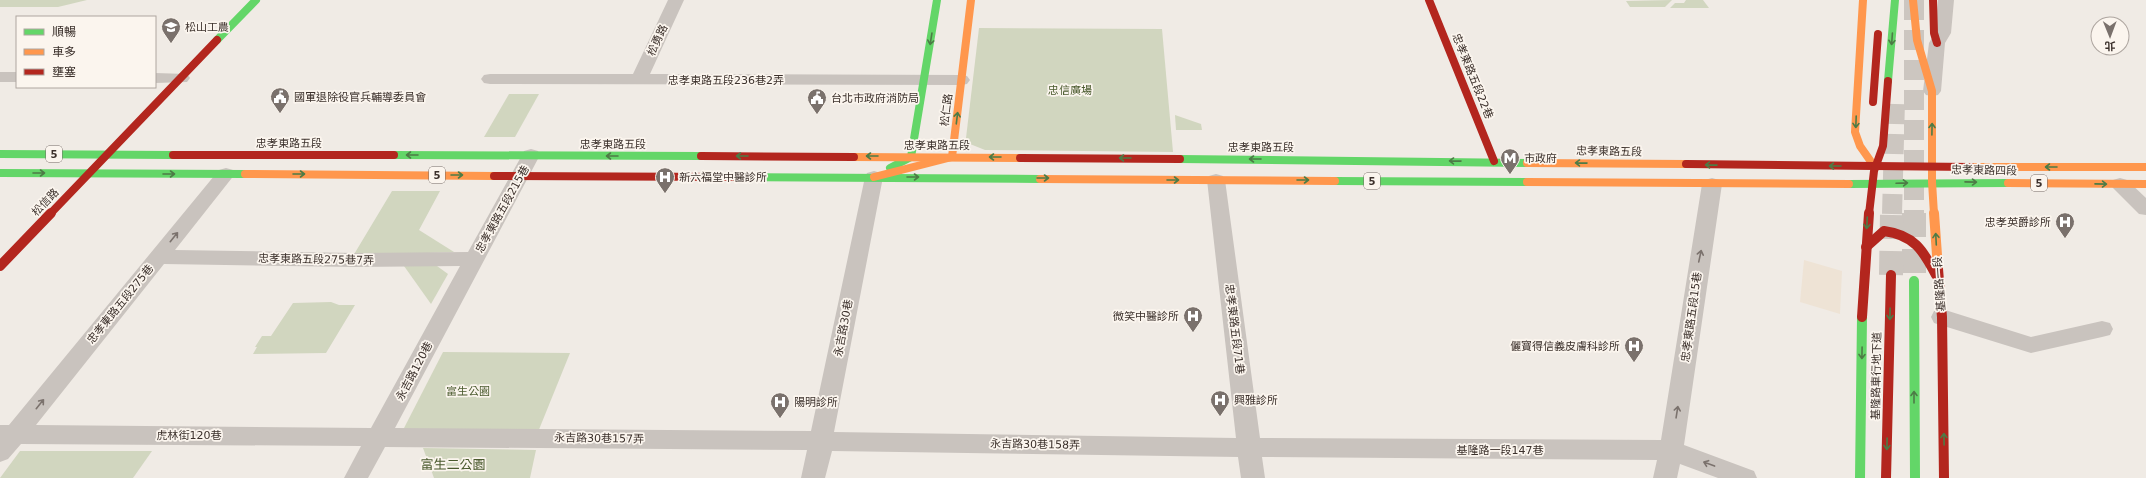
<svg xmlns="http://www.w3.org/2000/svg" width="2146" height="478" viewBox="0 0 2146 478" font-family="'DejaVu Sans','Noto Sans TC',sans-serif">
<rect width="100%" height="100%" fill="#f0ebe5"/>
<g fill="#d1d6bf">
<path d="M 0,0 L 87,0 L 58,7 L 0,7 Z"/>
<path d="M 1672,0 L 1665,7 L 1630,7 L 1626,1 Z"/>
<path d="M 1686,0 L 1703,0 L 1709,8 L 1670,8 L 1675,3 L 1684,3 Z"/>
<path d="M 979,28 L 1162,29 L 1173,152 L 985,150 L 970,144 L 966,138 Z"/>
<path d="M 509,94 L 539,94 L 515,137 L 484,137 Z"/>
<path d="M 1175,115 L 1201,124 L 1202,130 L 1176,130 Z"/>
<path d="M 392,191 L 440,191 L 419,230 L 454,252 L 353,256 Z"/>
<path d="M 404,266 L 437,266 L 448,274 L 431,304 Z"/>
<path d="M 331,302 L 339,305 L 355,305 L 326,353 L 253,354 L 257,347 L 255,347 L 262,336 L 271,336 L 293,303 Z"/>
<path d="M 443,352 L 570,353 L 538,432 L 403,430 Z"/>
<path d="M 423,448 L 536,450 L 530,478 L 434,478 Z"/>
<path d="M 20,451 L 152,451 L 133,478 L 0,478 Z"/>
</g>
<path fill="#eee3d5" d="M 1804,260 L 1842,271 L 1840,314 L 1800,302 Z"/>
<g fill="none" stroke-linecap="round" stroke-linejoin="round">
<g stroke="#ccc6c0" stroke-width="20" stroke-dasharray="20 10" stroke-linecap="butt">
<path d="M 1914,0 L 1914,214"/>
<path d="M 1892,214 L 1895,101"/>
</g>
<g stroke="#ccc6c0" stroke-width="24" stroke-dasharray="24 12" stroke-linecap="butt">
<path d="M 1914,213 L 1914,281"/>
<path d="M 1891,275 L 1892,213"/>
</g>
<g fill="#c9c3be" fill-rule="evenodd">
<path d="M 668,0 L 684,0 L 650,74 L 961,75 L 967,76 L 970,80 L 967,84 L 961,85 L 490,84 L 484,83 L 481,79 L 484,75 L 490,74 L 633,74 Z"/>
<path d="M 1938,0 L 1954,0 L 1951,33 L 1945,43 L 1941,91 L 1938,95 L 1932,96 L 1926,95 L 1923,91 L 1929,43 L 1935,33 Z"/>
<rect x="0" y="72" width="17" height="10"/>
<path d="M 155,73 L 187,74 L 190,78 L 187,82 L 155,83 Z"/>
<path d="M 531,149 L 538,151 L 540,155 L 395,428 L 811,431 L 865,177 L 867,173 L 874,171 L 881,173 L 883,177 L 834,432 L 1236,438 L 1207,180 L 1209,176 L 1216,174 L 1223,176 L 1225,180 L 1260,438 L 1661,440 L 1702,184 L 1705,180 L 1712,178 L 1719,180 L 1722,184 L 1684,445 L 1754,471 L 1757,478 L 1718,478 L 1680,464 L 1677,478 L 1653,478 L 1657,460 L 1262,457 L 1265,478 L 1241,478 L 1238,457 L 832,451 L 825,478 L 801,478 L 807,450 L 385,447 L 368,478 L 344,478 L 361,446 L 21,444 L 8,459 L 0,462 L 0,425 L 9,425 L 219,170 L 226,168 L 233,170 L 235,174 L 175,250 L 355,253 L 468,252 L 522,155 L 524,151 ZM 164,264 L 355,267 L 460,266 L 371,428 L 36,425 Z"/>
<path d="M 2120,178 L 2127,180 L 2146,198 L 2146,215 L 2139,214 L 2113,188 L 2110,184 L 2113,180 Z"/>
<path d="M 1942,309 L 2031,337 L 2102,321 L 2110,323 L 2113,329 L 2110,335 L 2102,337 L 2031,353 L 1934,323 L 1931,317 L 1934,311 Z"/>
</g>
<g stroke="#63d668" stroke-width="8">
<path d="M 217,40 L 256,0"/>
<path d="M 1888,81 L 1895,0"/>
<path d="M 0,154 L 173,155"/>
<path d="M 394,155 L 701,156"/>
<path d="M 1180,159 L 1527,163"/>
<path d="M 890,168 L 911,157 L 937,0"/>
<path d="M 0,173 L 245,174"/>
<path d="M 732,177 L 1040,179"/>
<path d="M 1335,181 L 1527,182"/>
<path d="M 1849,184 L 2008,183"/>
</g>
<g stroke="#63d668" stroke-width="10">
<path d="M 1914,281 L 1915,478"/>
<path d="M 1860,478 L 1862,317"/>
</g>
<g stroke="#ff974d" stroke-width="8">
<path d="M 1863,0 L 1855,132 L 1860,146 L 1874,166"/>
<path d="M 1913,0 L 1917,40 L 1932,91 L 1932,182 L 1934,214"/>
<path d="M 854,157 L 1020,158"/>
<path d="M 1527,163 L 1686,164"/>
<path d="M 1971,167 L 2146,167"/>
<path d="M 245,174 L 494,176"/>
<path d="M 874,177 L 952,157 L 971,0"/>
<path d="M 1040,179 L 1335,181"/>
<path d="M 1527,182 L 1849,184"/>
<path d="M 2008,183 L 2146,184"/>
</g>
<path stroke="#ff974d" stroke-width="10" d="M 1934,213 L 1938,269"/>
<g stroke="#b3261e" stroke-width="8">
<path d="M 1429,0 L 1494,161"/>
<path d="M 1933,0 L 1934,33 L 1937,43"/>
<path d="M 1873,102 L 1878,34"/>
<path d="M 173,155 L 394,155"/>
<path d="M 701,156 L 854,157"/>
<path d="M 1020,158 L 1180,159"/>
<path d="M 1686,164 L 1971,167"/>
<path d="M 494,176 L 732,177"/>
<path d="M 50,214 L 217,40"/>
<path d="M 1869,214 L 1874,171 L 1883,146 L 1888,81"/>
</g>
<g stroke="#b3261e" stroke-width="10">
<path d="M 1866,247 L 1884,231 C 1914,235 1923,250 1936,275"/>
<path d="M 0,266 L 51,213"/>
<path d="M 1938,269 L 1942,317 L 1944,478"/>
<path d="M 1862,317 L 1869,213"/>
<path d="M 1886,478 L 1891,275"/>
</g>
</g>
<defs><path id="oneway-shaft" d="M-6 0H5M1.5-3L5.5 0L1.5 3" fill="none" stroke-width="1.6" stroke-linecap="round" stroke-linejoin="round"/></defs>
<g stroke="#4d7b46">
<use href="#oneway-shaft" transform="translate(931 39) rotate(99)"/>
<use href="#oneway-shaft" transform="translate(1892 39) rotate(94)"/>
<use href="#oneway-shaft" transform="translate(957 118) rotate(-83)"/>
<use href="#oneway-shaft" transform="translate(1856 122) rotate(92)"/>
<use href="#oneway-shaft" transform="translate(1932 129) rotate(-89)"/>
<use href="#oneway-shaft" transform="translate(412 155) rotate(-180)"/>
<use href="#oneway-shaft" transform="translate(612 156) rotate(-180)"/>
<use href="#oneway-shaft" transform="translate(742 156) rotate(-180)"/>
<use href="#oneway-shaft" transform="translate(872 156) rotate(-180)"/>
<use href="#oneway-shaft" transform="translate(995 157) rotate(-180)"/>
<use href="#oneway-shaft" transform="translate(1125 158) rotate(-180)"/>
<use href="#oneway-shaft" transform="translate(1255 159) rotate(-180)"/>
<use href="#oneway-shaft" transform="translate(1455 161) rotate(-179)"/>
<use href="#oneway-shaft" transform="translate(1581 163) rotate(-179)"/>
<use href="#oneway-shaft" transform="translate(1711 165) rotate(-179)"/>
<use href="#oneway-shaft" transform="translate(1835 166) rotate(-180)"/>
<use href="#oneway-shaft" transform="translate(2051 167) rotate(180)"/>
<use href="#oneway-shaft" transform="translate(39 173)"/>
<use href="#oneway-shaft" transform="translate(169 174)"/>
<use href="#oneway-shaft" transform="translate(299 174)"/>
<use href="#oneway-shaft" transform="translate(457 175)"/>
<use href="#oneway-shaft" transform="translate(913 177)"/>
<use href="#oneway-shaft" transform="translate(1043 178)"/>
<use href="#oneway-shaft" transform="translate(1173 180)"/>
<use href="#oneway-shaft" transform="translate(1303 180)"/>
<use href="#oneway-shaft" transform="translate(1971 182) rotate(1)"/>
<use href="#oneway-shaft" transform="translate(1902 183) rotate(-2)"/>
<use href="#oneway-shaft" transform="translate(2101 184) rotate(1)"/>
<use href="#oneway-shaft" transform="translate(1867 223) rotate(93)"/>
<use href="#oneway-shaft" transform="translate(1936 239) rotate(-93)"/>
<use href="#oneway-shaft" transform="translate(1890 314) rotate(91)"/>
<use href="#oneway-shaft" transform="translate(1862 353) rotate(91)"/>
<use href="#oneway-shaft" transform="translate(1914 397) rotate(-90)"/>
<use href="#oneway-shaft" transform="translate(1944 439) rotate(-91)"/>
<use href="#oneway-shaft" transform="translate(1887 444) rotate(91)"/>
</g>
<g stroke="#7b726d">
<use href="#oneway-shaft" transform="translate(174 237) rotate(-51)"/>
<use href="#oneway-shaft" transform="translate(1700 256) rotate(-78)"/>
<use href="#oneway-shaft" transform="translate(40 404) rotate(-51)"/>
<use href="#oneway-shaft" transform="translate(1677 412) rotate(-81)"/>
<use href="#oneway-shaft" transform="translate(1709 464) rotate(-160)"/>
</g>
<defs>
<g id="school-pin" transform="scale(1)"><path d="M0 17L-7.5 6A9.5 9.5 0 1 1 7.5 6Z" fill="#7a716c" stroke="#fbf5ee"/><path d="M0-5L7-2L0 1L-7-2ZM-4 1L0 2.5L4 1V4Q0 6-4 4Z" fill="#fff"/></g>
<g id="civic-pin" transform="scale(1)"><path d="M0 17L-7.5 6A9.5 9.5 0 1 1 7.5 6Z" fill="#7a716c" stroke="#fbf5ee"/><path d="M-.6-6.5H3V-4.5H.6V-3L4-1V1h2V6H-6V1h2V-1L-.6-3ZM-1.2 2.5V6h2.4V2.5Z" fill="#fff"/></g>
<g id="metro-pin" transform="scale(1)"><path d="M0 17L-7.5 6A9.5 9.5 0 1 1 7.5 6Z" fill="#7a716c" stroke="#fbf5ee"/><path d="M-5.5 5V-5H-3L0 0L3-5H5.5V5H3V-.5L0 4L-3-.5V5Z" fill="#fff"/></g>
<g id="hospital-pin" transform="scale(1)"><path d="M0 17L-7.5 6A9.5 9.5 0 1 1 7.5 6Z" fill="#7a716c" stroke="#fbf5ee"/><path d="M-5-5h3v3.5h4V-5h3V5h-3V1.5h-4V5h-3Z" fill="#fff"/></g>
</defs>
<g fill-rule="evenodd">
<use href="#school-pin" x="171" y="27"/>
<use href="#civic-pin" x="280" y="97"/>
<use href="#civic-pin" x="817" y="98"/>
<use href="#metro-pin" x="1510" y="158"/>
<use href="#hospital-pin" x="665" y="177"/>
<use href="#hospital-pin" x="2065" y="222"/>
<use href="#hospital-pin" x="1193" y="316"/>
<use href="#hospital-pin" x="1634" y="346"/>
<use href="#hospital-pin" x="1220" y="400"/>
<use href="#hospital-pin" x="780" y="402"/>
</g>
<g text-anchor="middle" stroke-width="3.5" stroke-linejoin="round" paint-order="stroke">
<g fill="#fbf5ee" stroke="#756b66" stroke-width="1">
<rect x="46" y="146" width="16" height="16" rx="3"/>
<rect x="429" y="167" width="16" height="16" rx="3"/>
<rect x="1364" y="173" width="16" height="16" rx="3"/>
<rect x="2031" y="175" width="16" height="16" rx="3"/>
</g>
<g font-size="10" font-weight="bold" fill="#3b302b">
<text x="54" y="158">5</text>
<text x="437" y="179">5</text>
<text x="1372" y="185">5</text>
<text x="2039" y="187">5</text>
</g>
<g font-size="11" fill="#3b302b" stroke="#fbf5ee" text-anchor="start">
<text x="185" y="31">松山工農</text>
<text x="294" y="101">國軍退除役官兵輔導委員會</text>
<text x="831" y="102">台北市政府消防局</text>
<text x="1524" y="162">市政府</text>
<text x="679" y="181">新六福堂中醫診所</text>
<text x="2051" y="226" text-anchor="end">忠孝英爵診所</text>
<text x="1179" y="320" text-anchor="end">微笑中醫診所</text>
<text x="1620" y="350" text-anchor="end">儷寶得信義皮膚科診所</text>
<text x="1234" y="404">興雅診所</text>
<text x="794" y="406">陽明診所</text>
</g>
<g font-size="11" fill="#3b302b" stroke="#fbf5ee">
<text transform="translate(657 40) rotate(-65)" y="4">松勇路</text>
<text transform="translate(1473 76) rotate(68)" y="4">忠孝東路五段22巷</text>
<text x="726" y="84">忠孝東路五段236巷2弄</text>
<text transform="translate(946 110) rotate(-83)" y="4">松仁路</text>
<text x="289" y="147">忠孝東路五段</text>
<text x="613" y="148">忠孝東路五段</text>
<text x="937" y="149">忠孝東路五段</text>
<text x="1261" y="151">忠孝東路五段</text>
<text transform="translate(1609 151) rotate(1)" y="4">忠孝東路五段</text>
<text transform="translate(1984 170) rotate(1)" y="4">忠孝東路四段</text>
<text transform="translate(45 202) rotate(-46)" y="4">松信路</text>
<text transform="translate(502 209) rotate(-61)" y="4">忠孝東路五段215巷</text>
<text transform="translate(316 259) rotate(1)" y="4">忠孝東路五段275巷7弄</text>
<text transform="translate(1939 284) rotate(-94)" y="4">基隆路一段</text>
<text transform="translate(120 304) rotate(-51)" y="4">忠孝東路五段275巷</text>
<text transform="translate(1691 317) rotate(-82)" y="4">忠孝東路五段15巷</text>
<text transform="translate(843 328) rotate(-79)" y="4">永吉路30巷</text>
<text transform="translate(1235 329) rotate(83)" y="4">忠孝東路五段71巷</text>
<text transform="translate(414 371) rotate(-62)" y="4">永吉路120巷</text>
<text transform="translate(1876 376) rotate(-89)" y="4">基隆路車行地下道</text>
<text x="189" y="439">虎林街120巷</text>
<text transform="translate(599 438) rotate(1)" y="4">永吉路30巷157弄</text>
<text transform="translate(1035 444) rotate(1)" y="4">永吉路30巷158弄</text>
<text x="1500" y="454">基隆路一段147巷</text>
</g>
<g font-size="11" fill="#4a5a2e" stroke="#fbf5ee">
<text x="1070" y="94">忠信廣場</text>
<text x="468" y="395">富生公園</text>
</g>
<g font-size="13" fill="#4a5a2e" stroke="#fbf5ee">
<text x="453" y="469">富生二公園</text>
</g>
</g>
<rect x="16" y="16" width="140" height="72" fill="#fbf5ee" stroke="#aea6a0"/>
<rect x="24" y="29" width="20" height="6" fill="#63d668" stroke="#aea6a0"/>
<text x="52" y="36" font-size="12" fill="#3b302b">順暢</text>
<rect x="24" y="49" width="20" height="6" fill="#ff974d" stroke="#aea6a0"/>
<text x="52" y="56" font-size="12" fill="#3b302b">車多</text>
<rect x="24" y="69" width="20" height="6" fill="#b3261e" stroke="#aea6a0"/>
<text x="52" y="76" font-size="12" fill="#3b302b">壅塞</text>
<g transform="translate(2110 36) rotate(179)"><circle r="19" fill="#fbf5ee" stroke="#aea6a0"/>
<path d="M0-3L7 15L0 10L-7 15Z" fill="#7a716c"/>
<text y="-6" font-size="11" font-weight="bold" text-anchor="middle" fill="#3b302b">北</text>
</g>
</svg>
